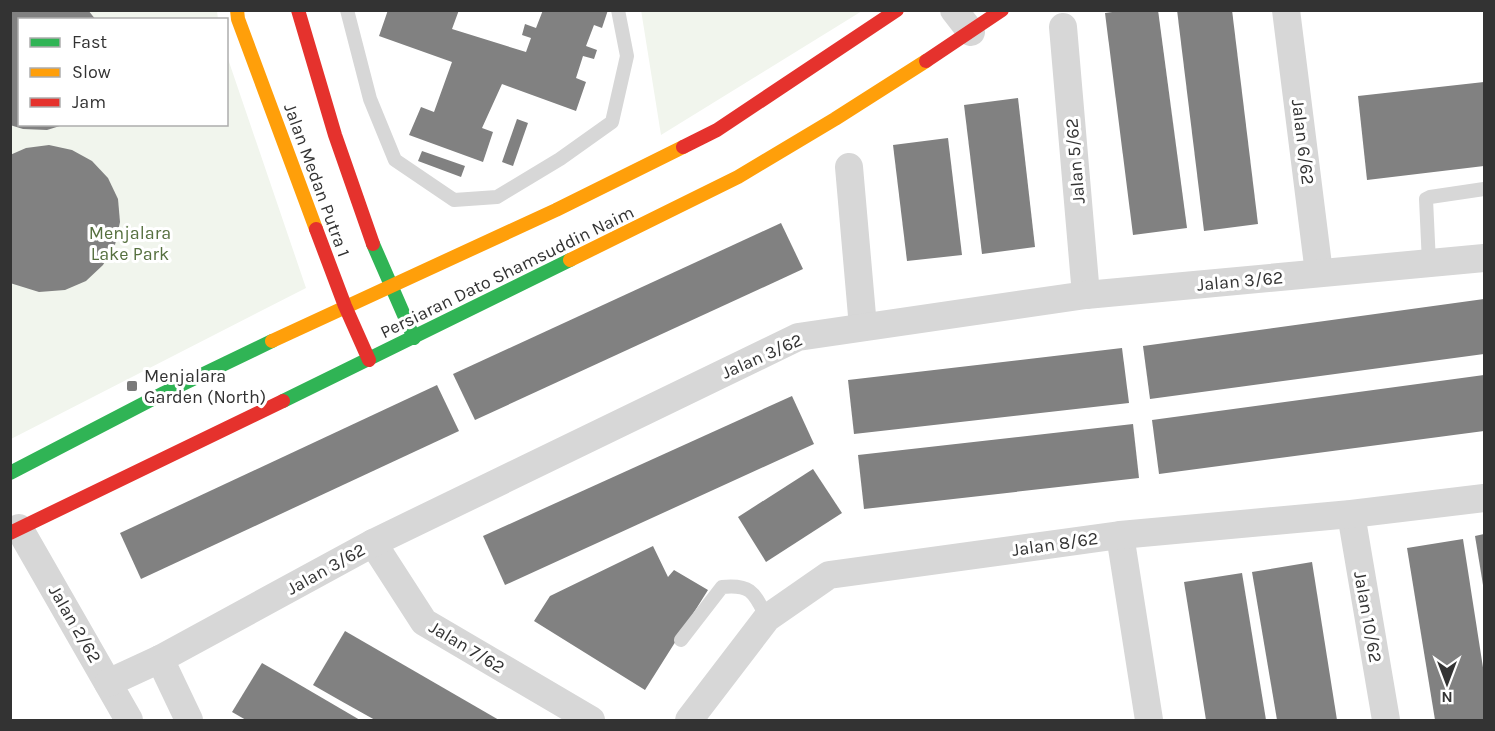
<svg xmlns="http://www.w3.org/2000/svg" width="1495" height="731" viewBox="0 0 1495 731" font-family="Karla,sans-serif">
<rect width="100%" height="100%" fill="#fff"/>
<g fill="#f1f5ed">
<path d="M 641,10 L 862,10 L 862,11 L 661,135 Z"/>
<path d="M 11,11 L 217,11 L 218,19 L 20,20 L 20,124 L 226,124 L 227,56 L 306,288 L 11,439 Z"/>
</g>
<g fill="#818181">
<path d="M 10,10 L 88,10 L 96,20 L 20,20 L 20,124 L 63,125 L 47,130 L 23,129 L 10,125 Z"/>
<path d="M 388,10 L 459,10 L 452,29 L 526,52 L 531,38 L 522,35 L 525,24 L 536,28 L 543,10 L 608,10 L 602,28 L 594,25 L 586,46 L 597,50 L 594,59 L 583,56 L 576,78 L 586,82 L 576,111 L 502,84 L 482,128 L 493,132 L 483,162 L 409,135 L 421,107 L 434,112 L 452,62 L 379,36 Z"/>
<path d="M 1127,10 L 1158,10 L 1187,228 L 1133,235 L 1105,13 Z"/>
<path d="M 1177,10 L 1232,10 L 1258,224 L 1204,231 Z"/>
<path d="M 1484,82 L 1484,166 L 1367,180 L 1358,96 Z"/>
<path d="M 1018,98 L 1035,247 L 982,254 L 964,105 Z"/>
<path d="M 517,119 L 528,123 L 513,166 L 502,162 Z"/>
<path d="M 948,138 L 962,255 L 907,261 L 893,145 Z"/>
<path d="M 49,145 L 72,150 L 92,161 L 108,178 L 118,199 L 120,222 L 115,245 L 103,265 L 86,281 L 65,290 L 39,292 L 10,283 L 10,155 L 26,148 Z"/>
<path d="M 422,151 L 465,166 L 461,177 L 418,161 Z"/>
<path d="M 781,223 L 803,269 L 475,420 L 453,374 Z"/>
<path d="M 1484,299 L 1484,354 L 1150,399 L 1143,346 Z"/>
<path d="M 1122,348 L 1129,403 L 854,434 L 848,380 Z"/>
<path d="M 1484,375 L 1484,431 L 1159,474 L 1152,420 Z"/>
<path d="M 437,385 L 459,431 L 141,579 L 120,533 Z"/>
<path d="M 792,396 L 814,444 L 505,585 L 483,536 Z"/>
<path d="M 1133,424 L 1139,478 L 864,509 L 858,455 Z"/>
<path d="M 813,469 L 842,513 L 766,562 L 738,517 Z"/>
<path d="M 1484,534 L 1484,585 L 1483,585 L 1475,536 Z"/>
<path d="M 1463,539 L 1484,674 L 1484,720 L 1435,720 L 1407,548 Z"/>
<path d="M 653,546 L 668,577 L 674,570 L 708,590 L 645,690 L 534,621 L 550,596 Z"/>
<path d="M 1312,562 L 1337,720 L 1277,720 L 1252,572 Z"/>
<path d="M 1242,573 L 1266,720 L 1206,720 L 1184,582 Z"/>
<path d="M 345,631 L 416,672 L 499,720 L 375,720 L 341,701 L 313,685 Z"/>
<path d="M 262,663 L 283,675 L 360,720 L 246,720 L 232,712 Z"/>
</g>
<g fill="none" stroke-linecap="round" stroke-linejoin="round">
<g stroke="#d7d7d7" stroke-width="14">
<path d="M 347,10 L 370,99 L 395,160 L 454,200 L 497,197 L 560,159 L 612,122 L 627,56 L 618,10"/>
<path d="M 1429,263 L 1426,199 L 1430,197 L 1484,189"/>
<path d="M 681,640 L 722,587 C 752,584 754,593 767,618"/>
</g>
<g stroke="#d7d7d7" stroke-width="28">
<path d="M 954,10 L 971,32"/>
<path d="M 1286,10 L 1319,273"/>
<path d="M 1063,27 L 1086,295"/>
<path d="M 849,167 L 863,327"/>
<path d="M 1351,514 L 1386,720"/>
<path d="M 19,528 L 129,720"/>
<path d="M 1120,535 L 1149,720"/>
<path d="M 373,543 L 424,622 L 591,720"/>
<path d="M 160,659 L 189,720"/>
<path d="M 108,683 L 160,659 L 373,543 L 798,337 L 1086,295 L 1484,258"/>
<path d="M 689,720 L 767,618 L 829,575 L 1120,535 L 1351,514 L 1484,498"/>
</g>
<g stroke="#30b455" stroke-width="14">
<path d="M 373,244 L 414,338"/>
<path d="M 283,401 L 570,260"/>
<path d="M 10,473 L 164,393 L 272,341"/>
</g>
<g stroke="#ff9f0a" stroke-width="14">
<path d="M 237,10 L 238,19 L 316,229"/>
<path d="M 570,260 L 738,177 L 835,119 L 926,61"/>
<path d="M 272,341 L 556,210 L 683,147"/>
</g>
<g stroke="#e5322d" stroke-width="14">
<path d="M 298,10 L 335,135 L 373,244"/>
<path d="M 926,61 L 1002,10"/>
<path d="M 683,147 L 717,130 L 897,10"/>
<path d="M 316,229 L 345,306 L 369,360"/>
<path d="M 10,533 L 283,401"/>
</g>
</g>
<rect fill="#7a7a7a" stroke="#fff" stroke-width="2" x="126" y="380" width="12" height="12" rx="3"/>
<g text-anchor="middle" stroke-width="6" stroke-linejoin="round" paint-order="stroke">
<g font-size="18" fill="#333" stroke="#fff">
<text transform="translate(1303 142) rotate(83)" y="6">Jalan 6/62</text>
<text transform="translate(1075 161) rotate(-95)" y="6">Jalan 5/62</text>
<text transform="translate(317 180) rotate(70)" y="6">Jalan Medan Putra 1</text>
<text transform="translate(507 272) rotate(-26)" y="6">Persiaran Dato Shamsuddin Naim</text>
<text transform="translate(1240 281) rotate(-5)" y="6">Jalan 3/62</text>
<text transform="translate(762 356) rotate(-24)" y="6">Jalan 3/62</text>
<text transform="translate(1055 544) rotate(-8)" y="6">Jalan 8/62</text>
<text transform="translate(326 569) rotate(-29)" y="6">Jalan 3/62</text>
<text transform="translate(1368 617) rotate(80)" y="6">Jalan 10/62</text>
<text transform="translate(75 624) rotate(60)" y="6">Jalan 2/62</text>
<text transform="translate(467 647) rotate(31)" y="6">Jalan 7/62</text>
</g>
<g font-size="18" fill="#56703f" stroke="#fff">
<text x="130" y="239">Menjalara<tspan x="130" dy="21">Lake Park</tspan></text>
</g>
<g font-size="18" fill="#333" stroke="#fff" text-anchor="start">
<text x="144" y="382">Menjalara<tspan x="144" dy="21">Garden (North)</tspan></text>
</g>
</g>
<rect width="1495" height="731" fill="none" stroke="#333333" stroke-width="24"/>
<rect x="18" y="18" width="210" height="108" fill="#ffffff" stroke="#adadad" stroke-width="1.5"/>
<rect x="30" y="38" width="30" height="9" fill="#30b455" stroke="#adadad" stroke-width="1.5"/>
<text x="72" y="48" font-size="18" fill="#333333">Fast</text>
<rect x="30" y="68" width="30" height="9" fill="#ff9f0a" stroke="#adadad" stroke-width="1.5"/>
<text x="72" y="78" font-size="18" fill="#333333">Slow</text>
<rect x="30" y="98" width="30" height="9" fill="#e5322d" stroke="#adadad" stroke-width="1.5"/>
<text x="72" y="108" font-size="18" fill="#333333">Jam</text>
<g transform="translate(1447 683) rotate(180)" stroke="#ffffff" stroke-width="4.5" paint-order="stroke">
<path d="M0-4.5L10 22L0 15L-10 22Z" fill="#333333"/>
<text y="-9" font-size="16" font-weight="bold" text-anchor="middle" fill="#333333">N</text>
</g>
</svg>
